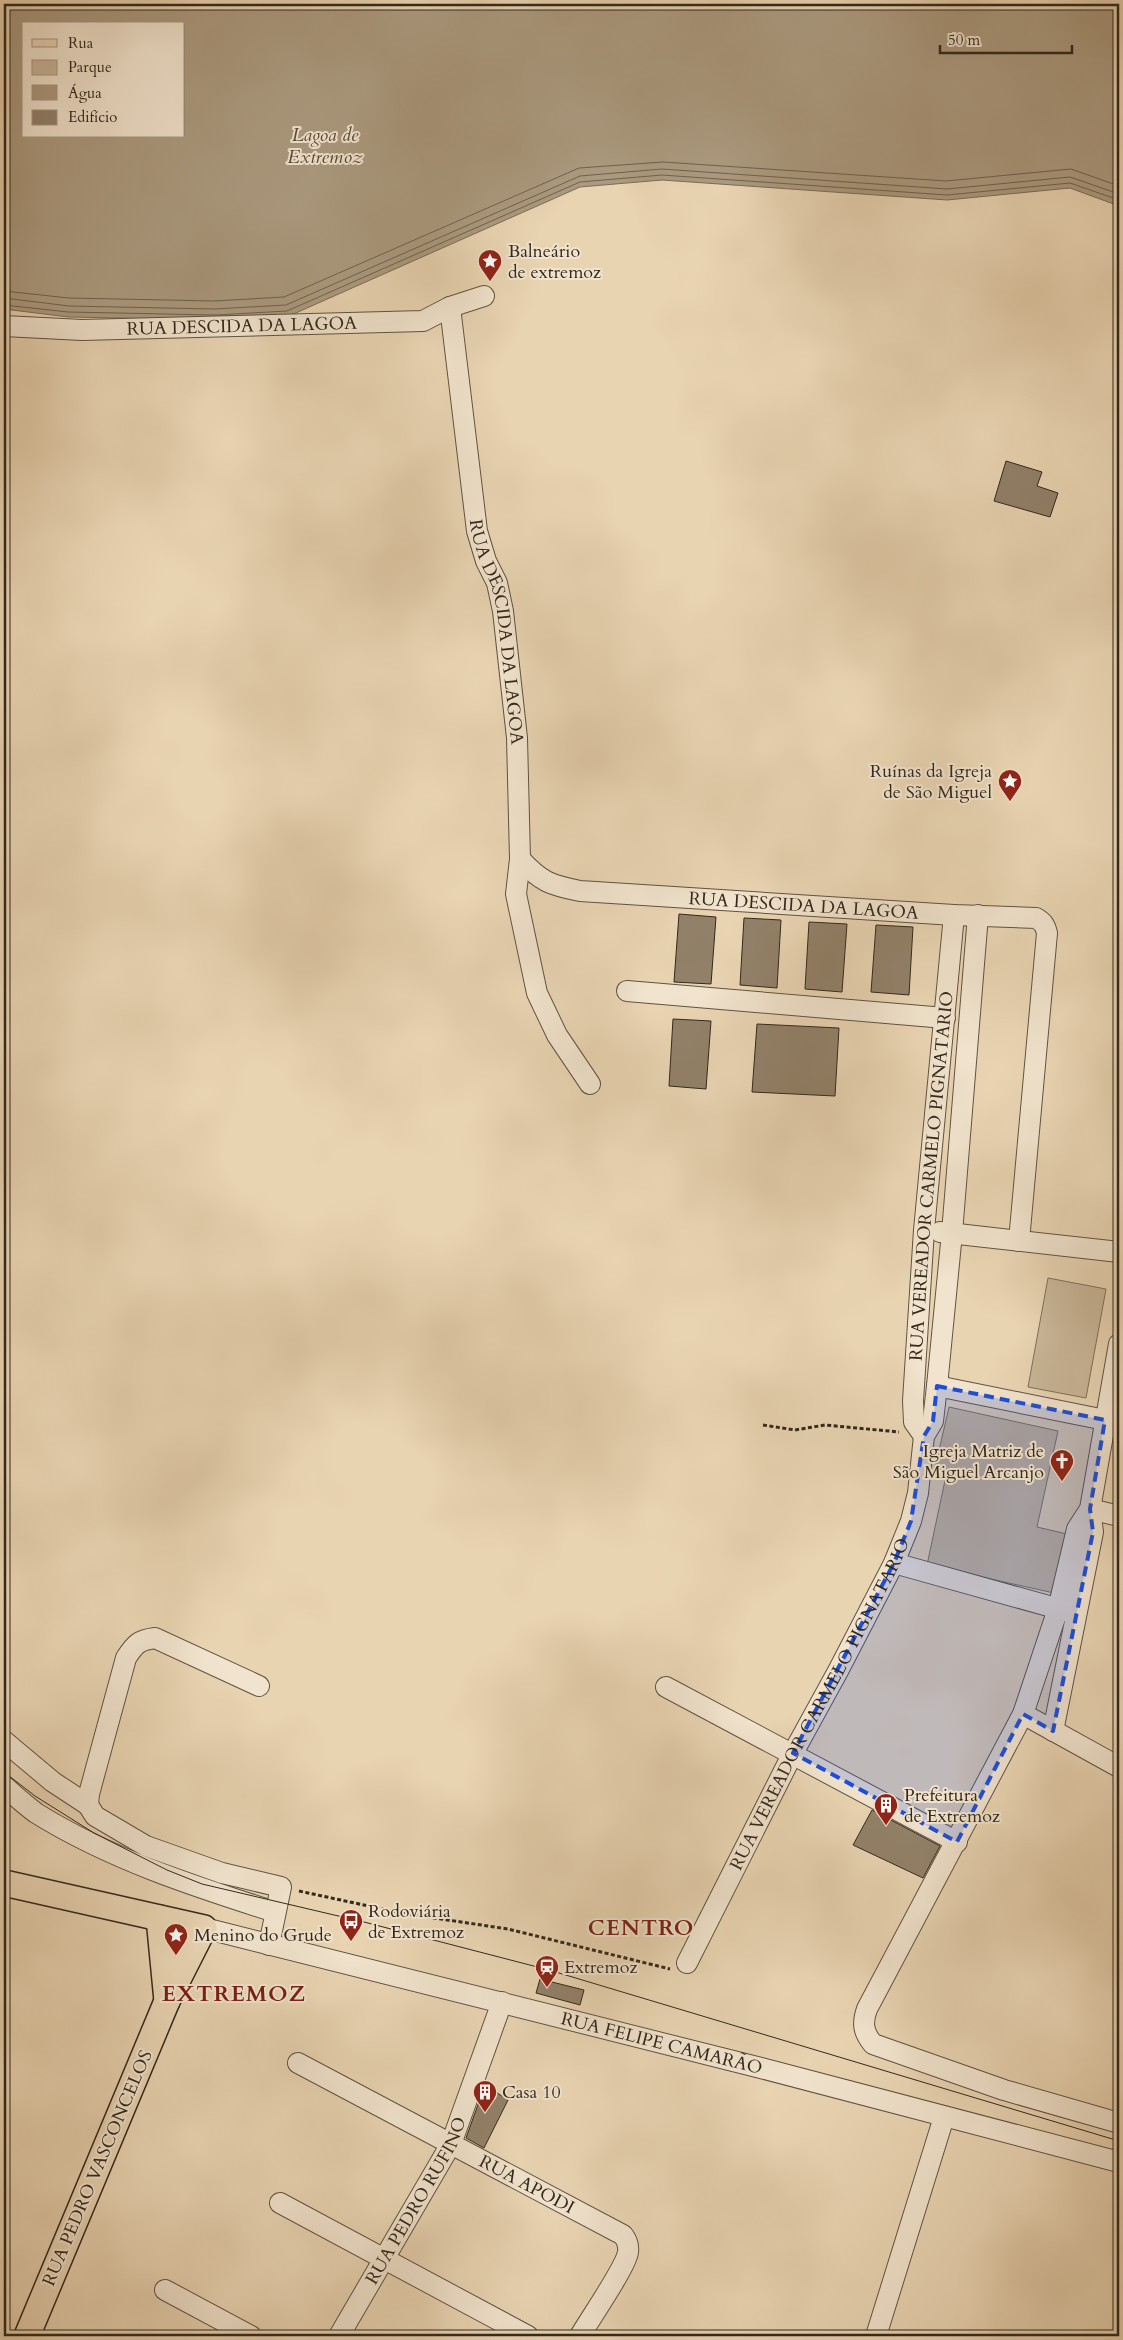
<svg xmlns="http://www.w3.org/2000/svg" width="1123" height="2340" viewBox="0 0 1123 2340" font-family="Cardo,serif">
<rect width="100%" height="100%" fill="#e9d4b2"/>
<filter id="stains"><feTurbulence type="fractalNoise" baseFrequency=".004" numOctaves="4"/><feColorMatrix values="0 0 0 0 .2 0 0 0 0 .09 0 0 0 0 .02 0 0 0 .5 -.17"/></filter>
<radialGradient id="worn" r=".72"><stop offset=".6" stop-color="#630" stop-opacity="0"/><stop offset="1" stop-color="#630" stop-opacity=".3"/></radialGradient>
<g fill="#cab799" stroke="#7e705b">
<path d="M 1048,1278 L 1106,1289 L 1086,1398 L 1028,1387 Z"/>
<path d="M 949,1407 L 1058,1431 L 1037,1527 L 1067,1534 L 1054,1593 L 927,1565 L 947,1471 L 935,1468 Z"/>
</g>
<path fill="#ab9a7f" stroke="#7b6c58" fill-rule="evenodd" d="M 4,4 L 1119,4 L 1119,206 L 1070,188 L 947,200 L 662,180 L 580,187 L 289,316 L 215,320 L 68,317 L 4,309 ZM 24,24 L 184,24 L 184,136 L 24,136 Z"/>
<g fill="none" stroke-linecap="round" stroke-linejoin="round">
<g stroke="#6f614e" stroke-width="1">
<path d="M 4,291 L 69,298 L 214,301 L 284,297 L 579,168 L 663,162 L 946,181 L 1071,169 L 1119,186"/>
<path d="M 4,298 L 69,306 L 214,309 L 286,305 L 580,176 L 662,169 L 947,189 L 1070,177 L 1119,194"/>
<path d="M 4,305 L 68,312 L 215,315 L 287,311 L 580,182 L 662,175 L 947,195 L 1070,183 L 1119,200"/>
</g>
</g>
<g fill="#92816a" stroke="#33281d">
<path d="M 1006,461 L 1042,472 L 1037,486 L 1058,493 L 1050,517 L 994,501 Z"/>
<path d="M 679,914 L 716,917 L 711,984 L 674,982 Z"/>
<path d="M 744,918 L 781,920 L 777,988 L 740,985 Z"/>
<path d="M 809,922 L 847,924 L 842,992 L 805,989 Z"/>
<path d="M 876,925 L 913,927 L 909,995 L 871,992 Z"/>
<path d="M 673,1019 L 711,1021 L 706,1089 L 669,1086 Z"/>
<path d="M 757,1024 L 839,1028 L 835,1096 L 752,1092 Z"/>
<path d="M 872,1810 L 940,1846 L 923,1878 L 853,1845 Z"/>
<path d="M 540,1979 L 584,1990 L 580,2005 L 536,1993 Z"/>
<path d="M 485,2085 L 508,2100 L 484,2148 L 466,2138 Z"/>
</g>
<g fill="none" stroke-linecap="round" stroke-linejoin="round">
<g stroke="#605342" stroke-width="22">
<g id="minor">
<path id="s1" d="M 450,307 L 477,531 L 486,561 L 497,583 L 503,611 L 517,738 L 520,859 L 516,894 L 537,993 L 557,1035 L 590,1084"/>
<path id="s2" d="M 4,326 L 82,330 L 423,321 L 450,307 L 484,296"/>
<path id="s3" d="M 520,859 C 541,882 550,885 580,891 L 954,915 L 1036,918 C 1043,922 1045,925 1047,933 L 1019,1241"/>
<path d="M 627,991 L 945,1018"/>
<path d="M 940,1232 L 1119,1252"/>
<path d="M 1119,1344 L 1090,1509 L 1077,1529 L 1058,1609 L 1023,1714 L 867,2009 C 862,2023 863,2032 873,2044 L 1004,2090 L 1119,2123"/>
<path d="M 937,1386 L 1105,1420"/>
<path id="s4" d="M 924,1436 L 914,1422 L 913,1401 L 924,1230 L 954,915"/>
<path d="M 894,1563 L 1070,1612"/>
<path d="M 666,1687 L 957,1842"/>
<path d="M 1023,1714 L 1119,1767"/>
<path d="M 1053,1731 L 1093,1532 L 1090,1509 L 1119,1516"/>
<path d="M 4,1741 L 53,1782 L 88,1805 L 95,1816 L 146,1846 L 222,1873 L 281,1887 L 269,1945"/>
<path d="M 4,1786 C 14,1795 25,1805 36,1813 C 110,1859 193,1886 275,1912"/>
<path d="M 88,1805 L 89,1794 L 126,1658 C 135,1644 139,1640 155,1638 L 259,1686"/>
<path id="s5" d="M 204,1928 L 761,2068 L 1119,2162"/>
<path id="s6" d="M 687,1963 L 793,1753 L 838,1671 L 894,1563 L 911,1521 L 918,1493 L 924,1436 L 933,1421 L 937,1386 L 952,1233 L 978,915"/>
<path id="s7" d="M 298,2063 L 623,2235 C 627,2240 629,2245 628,2252 C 626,2267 589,2320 580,2336"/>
<path d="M 280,2203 L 528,2336"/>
<path d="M 165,2290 L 251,2336"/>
<path id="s8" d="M 339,2336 L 451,2144 L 502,2002"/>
<path d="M 876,2336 L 944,2117"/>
</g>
</g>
<g stroke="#33281d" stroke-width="28">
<g id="major">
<path d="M 4,1883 L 204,1928 L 167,2001 L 27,2336"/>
<path d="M 159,1918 L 167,2001"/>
</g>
</g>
<g stroke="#33281d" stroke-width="3" stroke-dasharray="4 2.5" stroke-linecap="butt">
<path d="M 763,1425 L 795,1430 L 825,1425 L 899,1432"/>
<path d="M 4,1534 L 4,1501 L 8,1466"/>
<path d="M 299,1891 L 401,1913 L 508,1929 L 670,1969"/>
</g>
<use href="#minor" stroke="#f1e3cd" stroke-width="20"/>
<use href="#major" stroke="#e9d4b2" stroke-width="25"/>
<path stroke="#33281d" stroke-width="1" d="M 4,1772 L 35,1796 L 94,1833 L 167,1870 L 202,1884 L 364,1922 L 549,1970 L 1119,2141"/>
</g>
<path fill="#1d4ed8" fill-opacity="0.2" stroke="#1d4ed8" stroke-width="4" stroke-dasharray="10 6" stroke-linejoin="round" d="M 937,1386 L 1105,1420 L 1090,1509 L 1093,1532 L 1053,1731 L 1023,1714 L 957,1842 L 793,1753 L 894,1563 L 911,1521 L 924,1436 L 933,1421 Z"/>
<defs>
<g id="sight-pin" transform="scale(1.25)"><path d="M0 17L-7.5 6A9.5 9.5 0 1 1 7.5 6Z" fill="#8f2418" stroke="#f1e3cd"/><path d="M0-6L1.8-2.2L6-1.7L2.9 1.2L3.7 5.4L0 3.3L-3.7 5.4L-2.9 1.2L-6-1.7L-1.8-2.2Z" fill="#fff"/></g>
<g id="church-pin" transform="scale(1.25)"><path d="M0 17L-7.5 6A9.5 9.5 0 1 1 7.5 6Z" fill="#8f2418" stroke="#f1e3cd"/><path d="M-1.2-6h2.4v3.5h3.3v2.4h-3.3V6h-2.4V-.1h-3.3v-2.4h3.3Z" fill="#fff"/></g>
<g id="building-pin" transform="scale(1.25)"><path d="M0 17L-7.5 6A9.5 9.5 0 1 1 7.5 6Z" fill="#8f2418" stroke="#f1e3cd"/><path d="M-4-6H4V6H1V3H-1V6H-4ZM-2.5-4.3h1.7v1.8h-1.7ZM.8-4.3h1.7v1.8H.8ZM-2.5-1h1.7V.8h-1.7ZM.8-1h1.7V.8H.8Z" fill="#fff"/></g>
<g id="bus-pin" transform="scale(1.25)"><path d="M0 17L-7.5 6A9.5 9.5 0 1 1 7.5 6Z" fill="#8f2418" stroke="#f1e3cd"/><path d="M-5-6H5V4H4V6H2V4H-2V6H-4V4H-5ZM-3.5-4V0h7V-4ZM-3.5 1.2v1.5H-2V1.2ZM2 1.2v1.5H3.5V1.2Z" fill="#fff"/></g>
<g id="station-pin" transform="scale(1.25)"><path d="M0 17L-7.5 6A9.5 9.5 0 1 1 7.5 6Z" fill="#8f2418" stroke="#f1e3cd"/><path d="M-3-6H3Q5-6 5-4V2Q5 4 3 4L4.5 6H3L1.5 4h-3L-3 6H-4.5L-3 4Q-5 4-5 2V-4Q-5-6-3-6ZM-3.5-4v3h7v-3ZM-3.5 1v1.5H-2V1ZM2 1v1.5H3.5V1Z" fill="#fff"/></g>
</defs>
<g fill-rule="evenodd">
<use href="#sight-pin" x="490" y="261"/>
<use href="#sight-pin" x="1010" y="781"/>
<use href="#church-pin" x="1062" y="1461"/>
<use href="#building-pin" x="886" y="1805"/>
<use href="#bus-pin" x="351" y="1921"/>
<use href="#sight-pin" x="176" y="1935"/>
<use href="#station-pin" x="547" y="1967"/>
<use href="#building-pin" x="485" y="2092"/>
</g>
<g text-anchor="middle" stroke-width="4" stroke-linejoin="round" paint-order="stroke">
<g font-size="18" fill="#33281d" stroke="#f1e3cd" text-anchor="start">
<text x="508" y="257">Balneário<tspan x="508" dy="21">de extremoz</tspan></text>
<text x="992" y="777" text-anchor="end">Ruínas da Igreja<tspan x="992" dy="21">de São Miguel</tspan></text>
<text x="1044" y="1457" text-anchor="end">Igreja Matriz de<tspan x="1044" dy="21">São Miguel Arcanjo</tspan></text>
<text x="904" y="1801">Prefeitura<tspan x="904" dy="21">de Extremoz</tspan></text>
<text x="368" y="1917">Rodoviária<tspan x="368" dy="21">de Extremoz</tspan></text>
<text x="194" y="1941">Menino do Grude</text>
<text x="564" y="1973">Extremoz</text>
<text x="502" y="2098">Casa 10</text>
</g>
<g font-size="18" fill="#33281d" stroke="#f1e3cd">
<text dy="6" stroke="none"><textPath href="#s2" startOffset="238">RUA DESCIDA DA LAGOA</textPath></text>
<text dy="6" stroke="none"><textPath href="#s1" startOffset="329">RUA DESCIDA DA LAGOA</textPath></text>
<text dy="6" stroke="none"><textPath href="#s3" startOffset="294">RUA DESCIDA DA LAGOA</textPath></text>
<text dy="6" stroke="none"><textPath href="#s4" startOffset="264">RUA VEREADOR CARMELO PIGNATARIO</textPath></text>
<text dy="6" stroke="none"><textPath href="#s6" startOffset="291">RUA VEREADOR CARMELO PIGNATARIO</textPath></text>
<text dy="6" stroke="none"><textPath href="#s5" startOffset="472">RUA FELIPE CAMARÃO</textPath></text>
<text transform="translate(97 2168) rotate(-67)" y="6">RUA PEDRO VASCONCELOS</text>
<text dy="6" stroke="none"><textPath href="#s7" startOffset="259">RUA APODI</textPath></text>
<text dy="6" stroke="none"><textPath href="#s8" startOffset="156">RUA PEDRO RUFINO</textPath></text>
</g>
<g font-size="19" font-style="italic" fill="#574a3a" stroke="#f1e3cd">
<text x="325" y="141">Lagoa de<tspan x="325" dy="22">Extremoz</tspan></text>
</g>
<g font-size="22" font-weight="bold" letter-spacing="1" fill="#7a1f14" stroke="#f1e3cd">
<text x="641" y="1935">CENTRO</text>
<text x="234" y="2001">EXTREMOZ</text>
</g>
</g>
<rect width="1123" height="2340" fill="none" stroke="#e9d4b2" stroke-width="20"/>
<rect x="5" y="5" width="1113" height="2330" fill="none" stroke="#33281d" stroke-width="2.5"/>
<rect x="10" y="10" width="1103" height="2320" fill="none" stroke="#33281d"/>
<rect x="22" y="22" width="162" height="115" fill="#f1e3cd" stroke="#a59887"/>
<rect x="32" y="39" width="25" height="8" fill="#e9d4b2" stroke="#a59887"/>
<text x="68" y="48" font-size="15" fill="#33281d">Rua</text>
<rect x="32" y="60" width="25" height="15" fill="#cab799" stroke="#a59887"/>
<text x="68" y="72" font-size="15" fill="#33281d">Parque</text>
<rect x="32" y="85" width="25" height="15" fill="#ab9a7f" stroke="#a59887"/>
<text x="68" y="98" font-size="15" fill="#33281d">Água</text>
<rect x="32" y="110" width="25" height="15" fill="#92816a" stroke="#a59887"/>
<text x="68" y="122" font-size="15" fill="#33281d">Edifício</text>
<path d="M940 45v8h132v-8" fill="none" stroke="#33281d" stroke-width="2.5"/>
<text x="948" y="45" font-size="15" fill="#33281d" stroke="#f1e3cd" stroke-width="4" paint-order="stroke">50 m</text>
<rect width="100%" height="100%" filter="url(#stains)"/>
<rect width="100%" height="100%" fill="url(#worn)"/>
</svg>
